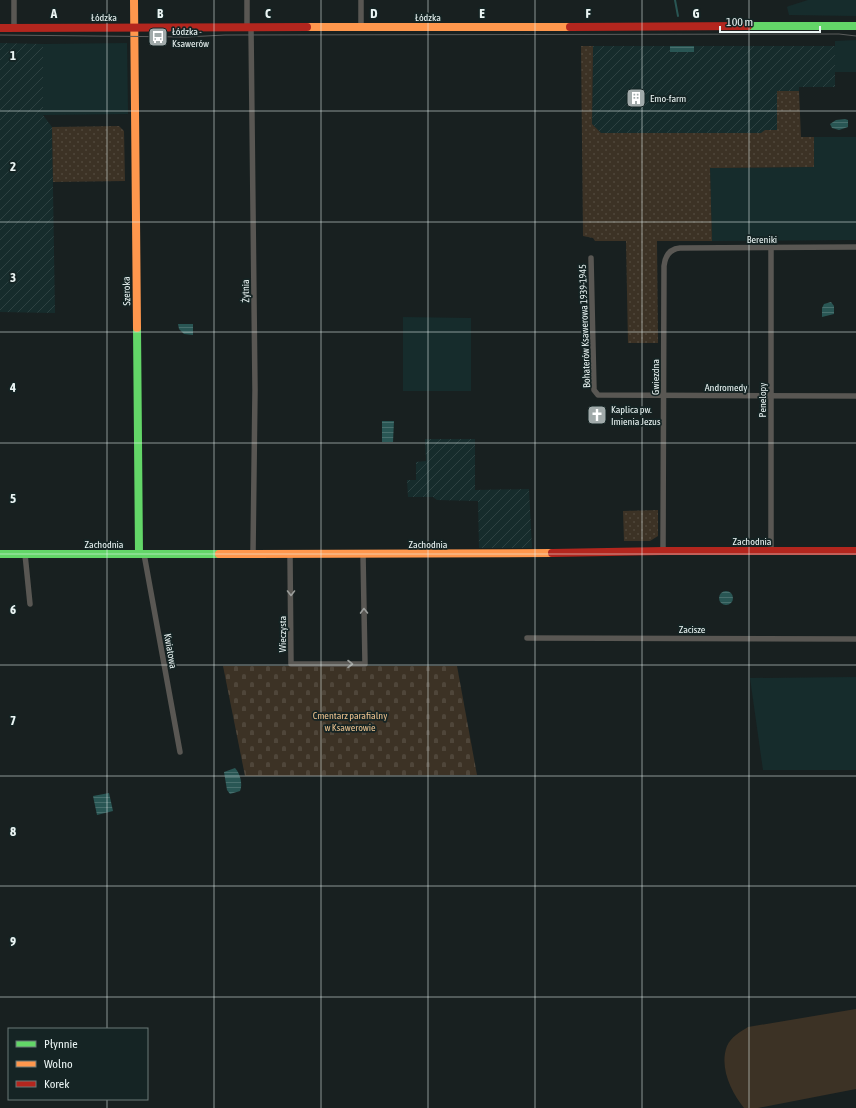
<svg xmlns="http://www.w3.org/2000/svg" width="856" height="1108" viewBox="0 0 856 1108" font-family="'Asap Condensed',sans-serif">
<defs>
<pattern id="industrial-furrows" width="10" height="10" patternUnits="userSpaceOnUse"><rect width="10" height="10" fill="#162c2c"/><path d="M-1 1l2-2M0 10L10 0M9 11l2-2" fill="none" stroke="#2d4141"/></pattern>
<pattern id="grass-dots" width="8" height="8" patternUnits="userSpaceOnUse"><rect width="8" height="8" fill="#3c3225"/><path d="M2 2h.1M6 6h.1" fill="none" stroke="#4f463a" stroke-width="1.8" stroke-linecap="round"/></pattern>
<pattern id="cemetery-stones" width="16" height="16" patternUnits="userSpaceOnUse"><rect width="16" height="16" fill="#3c3225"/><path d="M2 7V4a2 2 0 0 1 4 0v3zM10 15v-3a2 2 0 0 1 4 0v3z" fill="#4f463a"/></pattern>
<pattern id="water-rules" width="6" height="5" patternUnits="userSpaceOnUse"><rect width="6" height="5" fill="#295654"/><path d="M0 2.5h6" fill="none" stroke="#486f6d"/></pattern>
</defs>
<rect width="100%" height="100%" fill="#182020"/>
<g fill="#162c2c">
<path d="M 808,0 L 856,0 L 856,16 L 789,15 L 787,7 L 789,6 Z"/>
<path d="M 856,40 L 856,72 L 835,72 L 835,41 Z"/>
<path d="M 127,43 L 128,114 L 43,115 L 43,44 Z"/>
<path d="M 814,137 L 856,137 L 856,240 L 712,241 L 710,168 L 814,167 Z"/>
<path d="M 403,317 L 471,318 L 471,391 L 403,391 Z"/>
<path d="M 856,677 L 856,770 L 763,770 L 750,678 Z"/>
</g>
<g fill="url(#industrial-furrows)">
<path d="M 0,43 L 43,44 L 43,115 L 52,127 L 55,313 L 0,312 Z"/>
<path d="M 593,46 L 835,46 L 835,87 L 799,87 L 799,91 L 777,91 L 777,130 L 761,133 L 601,133 L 592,124 Z"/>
<path d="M 425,439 L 475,439 L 475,490 L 529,489 L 532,548 L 479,548 L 478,501 L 437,500 L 433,497 L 408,497 L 407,480 L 416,480 L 416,462 L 426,461 Z"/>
</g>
<g fill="url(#grass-dots)">
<path d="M 581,46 L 593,46 L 592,124 L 601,133 L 761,133 L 765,130 L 777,130 L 777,91 L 799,91 L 801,137 L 814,137 L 814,167 L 710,168 L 712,241 L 657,241 L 658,343 L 628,343 L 626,241 L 595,241 L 593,238 L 583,236 Z"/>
<path d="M 119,126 L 124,131 L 125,181 L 53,182 L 52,127 Z"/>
<path d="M 658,510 L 658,536 L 650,541 L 624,541 L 623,511 Z"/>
</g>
<path fill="url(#cemetery-stones)" d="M 223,666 L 457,666 L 477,775 L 245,776 Z"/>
<path fill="#3c3225" d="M 856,1009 L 856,1089 L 758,1108 L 744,1108 C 731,1092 719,1067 727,1046 C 731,1037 740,1032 748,1027 Z"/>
<g fill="url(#water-rules)">
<rect x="670" y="46" width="24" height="6"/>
<path d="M 845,119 L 848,120 L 848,127 L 839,130 L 832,128 L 830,124 L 836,120 Z"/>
<path d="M 831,302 L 834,306 L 834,314 L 822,317 L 822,308 L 824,304 Z"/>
<path d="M 178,324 L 193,324 L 193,335 L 184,334 L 179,329 Z"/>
<path d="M 382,421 L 394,421 L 393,442 L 382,442 Z"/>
<circle cx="726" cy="598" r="7"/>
<path d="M 235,768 C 240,773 243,784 240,791 L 230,794 L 227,790 L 224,772 Z"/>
<path d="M 109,793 L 113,811 L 97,815 L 93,796 Z"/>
</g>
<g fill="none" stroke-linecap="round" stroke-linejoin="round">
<path stroke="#295654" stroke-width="2" d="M 675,0 L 678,16"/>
<g stroke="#595753" stroke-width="5.5">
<path d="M 361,0 L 361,28"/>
<path d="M 14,28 L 14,0"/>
<path d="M 247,28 L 247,0"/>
<path d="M 251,28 L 255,390 L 253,553"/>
<path d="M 771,248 L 771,551"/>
<path d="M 591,258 L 594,390 L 598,395 L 856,396"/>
<path d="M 663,551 L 664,266 C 665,256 670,249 680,248 L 856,247"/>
<path d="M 25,554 L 30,604"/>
<path d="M 144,554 L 180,752"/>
<path d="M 290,554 L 291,664 L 365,664 L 363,554"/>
<path d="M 527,638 L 856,639"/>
</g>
<g stroke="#63d668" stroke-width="8">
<path d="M 748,26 L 856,26"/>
<path d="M 137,328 L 139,554"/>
<path d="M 0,554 L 219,554"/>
</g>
<g stroke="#ff974d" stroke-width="8">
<path d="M 134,0 L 137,328"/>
<path d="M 307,27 L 570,27"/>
<path d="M 219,554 L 552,553"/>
</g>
<g stroke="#b3261e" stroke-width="8">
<path d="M 570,27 L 748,26"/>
<path d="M 0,28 L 307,27"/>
<path d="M 552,553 L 663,551 L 856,551"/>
</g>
<path stroke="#5b5d5c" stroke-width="1" d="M 0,35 L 187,37 L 225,35 L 839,34 L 856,36"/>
</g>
<defs><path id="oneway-chevron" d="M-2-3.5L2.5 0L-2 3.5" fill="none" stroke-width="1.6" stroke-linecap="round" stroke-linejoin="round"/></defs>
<g stroke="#9b9e9b">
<use href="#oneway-chevron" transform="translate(291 593) rotate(90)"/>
<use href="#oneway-chevron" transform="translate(364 611) rotate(-91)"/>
<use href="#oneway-chevron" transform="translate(350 664)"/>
</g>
<path fill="none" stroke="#ebf5f4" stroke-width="1" stroke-opacity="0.55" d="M 107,0 L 107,1029M 214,0 L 214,1108M 321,0 L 321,1108M 428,0 L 428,1108M 535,0 L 535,1108M 642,0 L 642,1108M 749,0 L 749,1108M 0,111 L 856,111M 0,222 L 856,222M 0,332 L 856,332M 0,443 L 856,443M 0,554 L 856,554M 0,665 L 856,665M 0,776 L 856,776M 0,886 L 856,886M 0,997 L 856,997M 107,1099 L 107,1108"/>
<defs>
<g id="bus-square" transform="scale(1)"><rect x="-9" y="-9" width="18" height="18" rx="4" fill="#a1aaaa" stroke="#152424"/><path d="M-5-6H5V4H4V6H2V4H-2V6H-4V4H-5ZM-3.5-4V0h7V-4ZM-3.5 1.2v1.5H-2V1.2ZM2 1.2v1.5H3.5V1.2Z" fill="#fff"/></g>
<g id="building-square" transform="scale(1)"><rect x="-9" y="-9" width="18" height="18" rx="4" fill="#a1aaaa" stroke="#152424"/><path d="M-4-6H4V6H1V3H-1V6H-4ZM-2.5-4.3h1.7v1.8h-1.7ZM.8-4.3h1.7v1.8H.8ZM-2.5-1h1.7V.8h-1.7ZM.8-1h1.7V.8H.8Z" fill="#fff"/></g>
<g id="church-square" transform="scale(1)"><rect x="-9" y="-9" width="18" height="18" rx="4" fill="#a1aaaa" stroke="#152424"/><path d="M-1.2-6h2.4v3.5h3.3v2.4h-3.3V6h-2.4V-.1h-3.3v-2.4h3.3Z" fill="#fff"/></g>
</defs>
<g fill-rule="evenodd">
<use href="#bus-square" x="158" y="37"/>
<use href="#building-square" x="636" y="98"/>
<use href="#church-square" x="597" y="415"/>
</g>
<g text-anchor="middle" stroke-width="3.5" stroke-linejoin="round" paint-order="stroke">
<g font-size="10" fill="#ebf5f4" stroke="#152424">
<text x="104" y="21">Łódzka</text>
<text x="428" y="21">Łódzka</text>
<text x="762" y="243">Bereniki</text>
<text transform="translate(126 291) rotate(-91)" y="4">Szeroka</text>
<text transform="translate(245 291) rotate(-91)" y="4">Żytnia</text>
<text transform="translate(584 326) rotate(-92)" y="4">Bohaterów Ksawerowa 1939-1945</text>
<text transform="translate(655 377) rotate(-90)" y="4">Gwiezdna</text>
<text x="726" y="391">Andromedy</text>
<text transform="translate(762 400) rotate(-90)" y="4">Penelopy</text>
<text x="752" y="545">Zachodnia</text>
<text x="104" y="548">Zachodnia</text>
<text x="428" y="548">Zachodnia</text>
<text x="692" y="633">Zacisze</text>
<text transform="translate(282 634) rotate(-90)" y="4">Wieczysta</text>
<text transform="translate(171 651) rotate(80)" y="4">Kwiatowa</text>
</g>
<g font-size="10" fill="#ebf5f4" stroke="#152424" text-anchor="start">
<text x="172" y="35">Łódzka -<tspan x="172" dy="12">Ksawerów</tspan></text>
<text x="650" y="102">Emo-farm</text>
<text x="611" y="413">Kaplica pw.<tspan x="611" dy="12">Imienia Jezus</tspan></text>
</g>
<g font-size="10" fill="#eac08d" stroke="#152424">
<text x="350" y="719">Cmentarz parafialny<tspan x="350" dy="12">w Ksawerowie</tspan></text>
</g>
</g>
<g font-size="13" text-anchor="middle" font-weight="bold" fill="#ebf5f4" stroke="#152424" stroke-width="3.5" stroke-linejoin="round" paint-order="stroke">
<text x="54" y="18">A</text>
<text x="160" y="18">B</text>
<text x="268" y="18">C</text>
<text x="374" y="18">D</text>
<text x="482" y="18">E</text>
<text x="588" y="18">F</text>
<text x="696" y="18">G</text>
<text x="13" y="60">1</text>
<text x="13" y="171">2</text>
<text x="13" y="282">3</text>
<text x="13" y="392">4</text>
<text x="13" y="503">5</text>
<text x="13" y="614">6</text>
<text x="13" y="725">7</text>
<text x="13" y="836">8</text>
<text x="13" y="946">9</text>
</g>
<rect x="8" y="1028" width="140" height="72" fill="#152424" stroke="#6b7877"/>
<rect x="16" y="1041" width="20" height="6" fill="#63d668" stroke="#6b7877"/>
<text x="44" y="1048" font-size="12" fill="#ebf5f4">Płynnie</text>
<rect x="16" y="1061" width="20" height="6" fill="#ff974d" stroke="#6b7877"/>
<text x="44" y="1068" font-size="12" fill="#ebf5f4">Wolno</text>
<rect x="16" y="1081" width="20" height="6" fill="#b3261e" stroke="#6b7877"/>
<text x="44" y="1088" font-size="12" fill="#ebf5f4">Korek</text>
<path d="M720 26v6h100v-6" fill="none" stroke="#ebf5f4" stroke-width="2"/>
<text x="726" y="26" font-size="12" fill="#ebf5f4" stroke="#152424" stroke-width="3" paint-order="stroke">100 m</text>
</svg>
